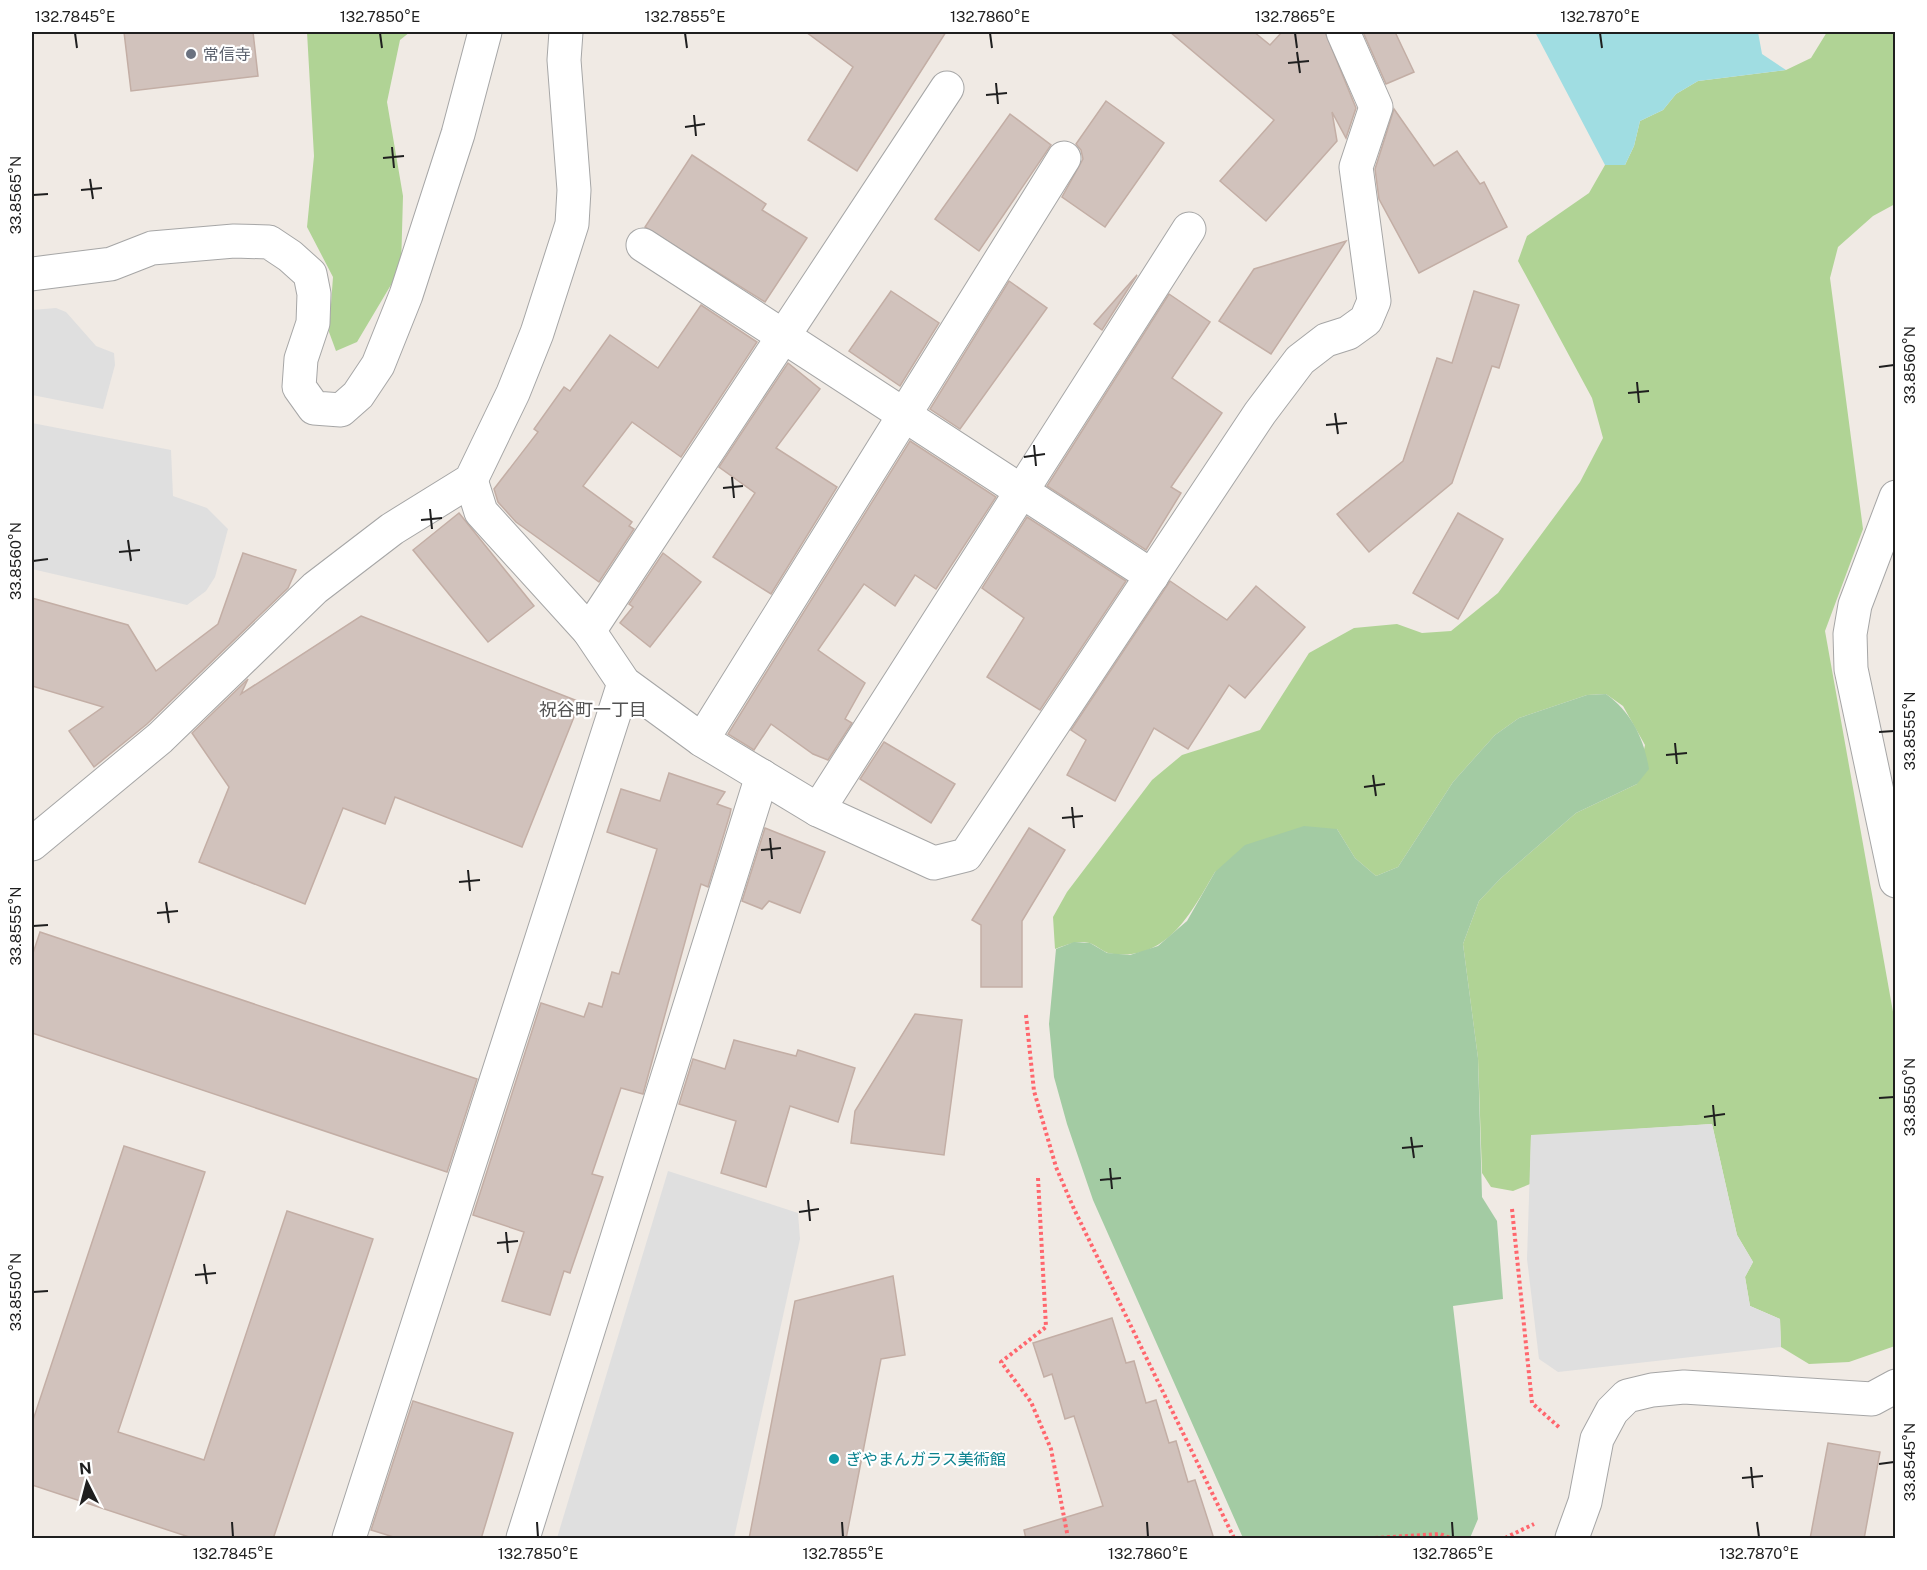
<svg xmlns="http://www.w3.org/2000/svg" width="1927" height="1570" viewBox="0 0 1927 1570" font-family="'Public Sans','Noto Sans JP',sans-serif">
<rect width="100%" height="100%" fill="#f0eae4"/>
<g fill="#b0d395">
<path d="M 307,32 L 410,32 L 400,40 L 387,102 L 403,196 L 401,268 L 357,342 L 336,351 L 329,332 L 333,277 L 307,227 L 314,156 Z"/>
<path d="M 1827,32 L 1895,32 L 1895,204 L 1873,216 L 1838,247 L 1830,278 L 1863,529 L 1825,631 L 1895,1023 L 1895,1346 L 1849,1362 L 1809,1364 L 1781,1347 L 1780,1319 L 1750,1306 L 1745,1277 L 1753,1262 L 1737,1235 L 1712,1124 L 1531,1136 L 1530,1184 L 1513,1191 L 1491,1187 L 1482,1173 L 1478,1058 L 1463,944 L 1479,901 L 1501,878 L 1576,813 L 1637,784 L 1645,745 L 1623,706 L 1606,694 L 1587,695 L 1519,718 L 1495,735 L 1453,782 L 1398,867 L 1376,876 L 1355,858 L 1337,829 L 1215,872 C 1191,913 1166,964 1108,953 C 1102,951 1097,946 1092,944 C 1079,939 1067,945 1055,949 L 1053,917 L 1067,892 L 1152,780 L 1182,755 L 1260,730 L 1309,653 L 1354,628 L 1397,624 L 1422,633 L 1451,631 L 1498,593 L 1580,482 L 1603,438 L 1592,398 L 1518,261 L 1527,236 L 1589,193 L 1605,165 L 1625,165 L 1634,146 L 1640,121 L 1663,110 L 1676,94 L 1698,81 L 1786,70 L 1811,58 Z"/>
</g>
<path fill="#a3cba3" d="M 1606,694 C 1631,712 1644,738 1649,769 L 1637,784 L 1576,813 L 1501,878 L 1479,901 L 1463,944 L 1478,1058 L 1482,1197 L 1497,1221 L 1503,1299 L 1453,1306 L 1478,1519 L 1470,1538 L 1243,1538 L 1093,1200 L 1067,1124 L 1054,1077 L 1049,1024 L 1056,949 L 1074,942 L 1090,943 L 1107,953 L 1130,955 L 1158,946 L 1187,921 L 1215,872 L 1245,845 L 1304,826 L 1337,829 L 1355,858 L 1376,876 L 1398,867 L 1453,782 L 1495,735 L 1519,718 L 1587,695 Z"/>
<g fill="#dfdfdf">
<path d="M 56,308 L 66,312 L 96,346 L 114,353 L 115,365 L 103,409 L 32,395 L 32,310 Z"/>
<path d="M 32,423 L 171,450 L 173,496 L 207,508 L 228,529 L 215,577 L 206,591 L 187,605 L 32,569 Z"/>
<path d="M 1712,1124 L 1737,1235 L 1753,1262 L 1745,1277 L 1750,1306 L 1780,1319 L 1781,1347 L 1558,1372 L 1539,1359 L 1527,1259 L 1531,1135 Z"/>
<path d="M 668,1171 L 798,1213 L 800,1239 L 734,1538 L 557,1538 Z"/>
</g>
<path fill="#a0dde2" d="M 1535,32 L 1758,32 L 1762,54 L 1786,70 L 1698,81 L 1676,94 L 1663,110 L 1640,121 L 1634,146 L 1625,165 L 1605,165 Z"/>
<g fill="#d1c2bc" stroke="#c3aea5" stroke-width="1.5">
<path d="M 124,32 L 253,32 L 258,76 L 131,91 Z"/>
<path d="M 806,32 L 946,32 L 857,171 L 808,140 L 853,67 Z"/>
<path d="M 1170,32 L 1254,32 L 1270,45 L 1282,32 L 1325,32 L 1356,108 L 1346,138 L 1332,112 L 1337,141 L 1266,221 L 1220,181 L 1274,120 Z"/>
<path d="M 1363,32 L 1395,32 L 1414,72 L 1386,84 Z"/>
<path d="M 1106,101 L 1164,143 L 1105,227 L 1062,197 L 1083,159 L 1081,150 L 1076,144 Z"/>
<path d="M 1394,109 L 1434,166 L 1457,151 L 1480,184 L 1484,182 L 1507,227 L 1419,273 L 1379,199 L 1375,169 Z"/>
<path d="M 1010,114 L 1051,145 L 979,251 L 935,219 Z"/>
<path d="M 692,155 L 766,204 L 762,210 L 807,238 L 765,302 L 645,227 Z"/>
<path d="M 1346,241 L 1271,354 L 1219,321 L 1254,269 Z"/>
<path d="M 1137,275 L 1102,330 L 1094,324 Z"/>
<path d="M 1009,281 L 1047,308 L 960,429 L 930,409 Z"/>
<path d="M 891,291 L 939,323 L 900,386 L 849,351 Z"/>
<path d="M 1474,291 L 1519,305 L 1499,368 L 1492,366 L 1452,483 L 1369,552 L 1337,514 L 1403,461 L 1437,358 L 1452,363 Z"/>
<path d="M 1169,294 L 1210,322 L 1172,378 L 1222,413 L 1171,487 L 1181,493 L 1146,550 L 1047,486 Z"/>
<path d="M 701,305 L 757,342 L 681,457 L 632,422 L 583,486 L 632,522 L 629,526 L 634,529 L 599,582 L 516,522 L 498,502 L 494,489 L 538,432 L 534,429 L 564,387 L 570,391 L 610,335 L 658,368 Z"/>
<path d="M 788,363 L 820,389 L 776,448 L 837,487 L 771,594 L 713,557 L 755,493 L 719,467 Z"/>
<path d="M 910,441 L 996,497 L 936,589 L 915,575 L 895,606 L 864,584 L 818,650 L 865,683 L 845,719 L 852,723 L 828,760 L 813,754 L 771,724 L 754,750 L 728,734 Z"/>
<path d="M 459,513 L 534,606 L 488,642 L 413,550 Z"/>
<path d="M 1458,513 L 1503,539 L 1458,619 L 1413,593 Z"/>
<path d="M 1027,517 L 1126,581 L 1040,710 L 987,677 L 1024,618 L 982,588 Z"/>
<path d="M 243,553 L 296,570 L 288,588 L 147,724 L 94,767 L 69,731 L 103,707 L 32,686 L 32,598 L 128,625 L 156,671 L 218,624 Z"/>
<path d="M 663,553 L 701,582 L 650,647 L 620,623 L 633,607 L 629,604 Z"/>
<path d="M 1170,581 L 1227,620 L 1256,586 L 1305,627 L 1245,698 L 1229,685 L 1188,749 L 1154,728 L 1115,801 L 1067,775 L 1086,740 L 1071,730 Z"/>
<path d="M 361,616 L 580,702 L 522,847 L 395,797 L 385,824 L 343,808 L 305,904 L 199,862 L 229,787 L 192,733 L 248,679 L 241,694 Z"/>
<path d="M 884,742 L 955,784 L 931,823 L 860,779 Z"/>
<path d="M 669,773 L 725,792 L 717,804 L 731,809 L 730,814 L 708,887 L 701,884 L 643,1094 L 621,1088 L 592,1174 L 603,1177 L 570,1273 L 564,1271 L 550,1315 L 502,1301 L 524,1232 L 473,1215 L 541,1003 L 584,1017 L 589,1003 L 602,1007 L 612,972 L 619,974 L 657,849 L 607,832 L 621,789 L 660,801 Z"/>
<path d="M 765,828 L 825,852 L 800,913 L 769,901 L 762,909 L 742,901 Z"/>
<path d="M 1029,828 L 1065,850 L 1022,921 L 1022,987 L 981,987 L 981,925 L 972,920 Z"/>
<path d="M 40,932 L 477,1079 L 447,1172 L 32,1033 L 32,956 Z"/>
<path d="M 915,1014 L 962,1020 L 944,1155 L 851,1143 L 855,1111 Z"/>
<path d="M 734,1040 L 796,1056 L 798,1050 L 855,1068 L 838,1122 L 790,1106 L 766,1187 L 721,1173 L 736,1121 L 679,1104 L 693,1059 L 725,1069 Z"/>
<path d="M 124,1146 L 205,1172 L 118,1432 L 204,1460 L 287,1211 L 373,1239 L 273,1539 L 195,1539 L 32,1485 L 32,1423 Z"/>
<path d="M 893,1276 L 905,1355 L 881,1359 L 846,1539 L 749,1539 L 795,1301 Z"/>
<path d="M 1112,1318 L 1126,1363 L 1134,1361 L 1146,1403 L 1156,1400 L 1169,1443 L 1176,1441 L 1188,1482 L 1195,1480 L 1214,1539 L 1026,1539 L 1024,1530 L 1103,1506 L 1074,1416 L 1065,1419 L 1052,1374 L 1044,1377 L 1033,1343 Z"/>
<path d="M 413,1401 L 513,1433 L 481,1539 L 400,1539 L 371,1530 Z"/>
<path d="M 1828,1443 L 1880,1452 L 1864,1539 L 1810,1539 Z"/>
</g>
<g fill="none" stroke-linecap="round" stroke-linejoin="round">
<g stroke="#a6a6a6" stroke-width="35">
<g id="minor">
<path d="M 643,245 L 1152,576"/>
<path d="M 32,274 L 111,264 L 152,248 L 234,241 L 269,242 L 290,256 L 310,274 L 314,294 L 313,323 L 301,359 L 299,387 L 314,408 L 341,410 L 358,395 L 378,365 L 406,295 L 458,134 L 485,32"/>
<path d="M 471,480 L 481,512 L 589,631 L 624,683 L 702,740 L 818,810 L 934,863 L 966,855 L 1260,413 L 1300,360 L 1326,340 L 1348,333 L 1366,320 L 1374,301 L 1356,167 L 1376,107 L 1343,32"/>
<path d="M 1896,497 L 1855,605 L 1850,634 L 1851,669 L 1896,881"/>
<path d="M 589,631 L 947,88"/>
<path d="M 702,740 L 1064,158"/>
<path d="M 818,810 L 1189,229"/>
<path d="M 32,844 L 160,738 L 315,588 L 392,529 L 471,480 L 513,393 L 537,333 L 572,224 L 574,190 L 564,60 L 566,32"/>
<path d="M 349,1538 L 624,683"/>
<path d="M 523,1538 L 762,776"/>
<path d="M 1572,1538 L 1585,1502 L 1597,1439 L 1612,1411 L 1627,1396 L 1652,1390 L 1684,1387 L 1872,1399 L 1896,1386"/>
</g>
</g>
<g stroke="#ff666d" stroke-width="4" stroke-dasharray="3 3" stroke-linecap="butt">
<path d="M 1026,1015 L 1034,1091 L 1056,1167 L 1074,1209 L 1234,1538"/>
<path d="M 1038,1178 L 1046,1327 L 1001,1362 L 1031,1402 L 1051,1449 L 1068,1538"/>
<path d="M 1512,1209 L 1532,1403 L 1561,1429"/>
<path d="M 1313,1538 L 1351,1538"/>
<path d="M 1375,1538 L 1440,1534 L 1450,1538"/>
<path d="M 1505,1538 L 1534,1524"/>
</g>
<use href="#minor" stroke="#fff" stroke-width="33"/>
</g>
<path fill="none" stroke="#1f1f1f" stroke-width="2" d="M 75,33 L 77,48M 380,33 L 382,48M 685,33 L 687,48M 990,33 L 992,48M 1295,33 L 1297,48M 1600,33 L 1602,48M 1297,52 L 1300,73M 1288,63 L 1309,61M 996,83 L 998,104M 986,95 L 1007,93M 694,115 L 696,136M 685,127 L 705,124M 392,147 L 394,168M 383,158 L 404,156M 90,179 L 93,199M 81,190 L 102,188M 33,195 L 48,194M 1879,367 L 1894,365M 1637,382 L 1639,403M 1628,393 L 1649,391M 1335,413 L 1338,434M 1326,425 L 1347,423M 1034,445 L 1036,466M 1024,457 L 1045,454M 732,477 L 734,498M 723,488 L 743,486M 430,509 L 432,529M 421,520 L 442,518M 128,540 L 131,561M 119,552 L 140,550M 33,561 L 48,559M 1879,732 L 1894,731M 1675,743 L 1677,764M 1666,755 L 1687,753M 1373,775 L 1376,796M 1364,787 L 1385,784M 1072,807 L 1074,828M 1062,818 L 1083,816M 770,838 L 772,859M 761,850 L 781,848M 468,870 L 470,891M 459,882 L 480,880M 166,902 L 169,923M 157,913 L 178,911M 33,926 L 48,925M 1879,1098 L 1894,1097M 1713,1105 L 1715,1126M 1704,1117 L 1725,1114M 1411,1137 L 1414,1158M 1402,1148 L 1423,1146M 1110,1168 L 1112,1189M 1100,1180 L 1121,1178M 808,1200 L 810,1221M 799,1212 L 819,1209M 506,1232 L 508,1253M 497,1243 L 518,1241M 204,1264 L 207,1284M 195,1275 L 216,1273M 33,1292 L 48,1291M 1879,1464 L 1894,1462M 1751,1467 L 1753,1488M 1742,1478 L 1763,1476M 232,1522 L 233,1537M 537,1522 L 538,1537M 842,1522 L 843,1537M 1147,1522 L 1148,1537M 1452,1522 L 1453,1537M 1757,1522 L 1759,1537"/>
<circle fill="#6b7280" stroke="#fff" stroke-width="2" cx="191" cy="54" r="6"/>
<circle fill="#0f9aa8" stroke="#fff" stroke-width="2" cx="834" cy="1459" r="6"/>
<g text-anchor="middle" stroke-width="4.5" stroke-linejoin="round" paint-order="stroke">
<g font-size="16" fill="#5b616d" stroke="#fff" text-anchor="start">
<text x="203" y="60">常信寺</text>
</g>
<g font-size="16" fill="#0d838f" stroke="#fff" text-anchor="start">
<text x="846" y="1465">ぎやまんガラス美術館</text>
</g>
<g font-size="18" fill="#525252" stroke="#fff">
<text x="593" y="716">祝谷町一丁目</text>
</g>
</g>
<rect width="1927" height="1570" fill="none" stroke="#ffffff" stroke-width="66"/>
<g transform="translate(87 1483) rotate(354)" stroke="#ffffff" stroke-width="4.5" paint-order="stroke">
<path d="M0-4.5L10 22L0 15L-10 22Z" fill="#1f1f1f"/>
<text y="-9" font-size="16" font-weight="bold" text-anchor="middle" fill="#1f1f1f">N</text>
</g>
<rect x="33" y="33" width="1861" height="1504" fill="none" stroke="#1f1f1f" stroke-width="2"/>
<g font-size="15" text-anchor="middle" fill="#1f1f1f">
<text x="75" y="22">132.7845°E</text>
<text x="380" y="22">132.7850°E</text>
<text x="685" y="22">132.7855°E</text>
<text x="990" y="22">132.7860°E</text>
<text x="1295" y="22">132.7865°E</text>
<text x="1600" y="22">132.7870°E</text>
<text transform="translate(16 195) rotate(-90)" y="5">33.8565°N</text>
<text transform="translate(1910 365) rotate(-90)" y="5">33.8560°N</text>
<text transform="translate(16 561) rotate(-90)" y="5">33.8560°N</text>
<text transform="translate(1910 731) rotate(-90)" y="5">33.8555°N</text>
<text transform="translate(16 926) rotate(-90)" y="5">33.8555°N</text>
<text transform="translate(1910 1097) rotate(-90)" y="5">33.8550°N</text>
<text transform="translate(16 1292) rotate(-90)" y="5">33.8550°N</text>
<text transform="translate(1910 1462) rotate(-90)" y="5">33.8545°N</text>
<text x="233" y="1559">132.7845°E</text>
<text x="538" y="1559">132.7850°E</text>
<text x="843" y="1559">132.7855°E</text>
<text x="1148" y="1559">132.7860°E</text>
<text x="1453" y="1559">132.7865°E</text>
<text x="1759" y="1559">132.7870°E</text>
</g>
</svg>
